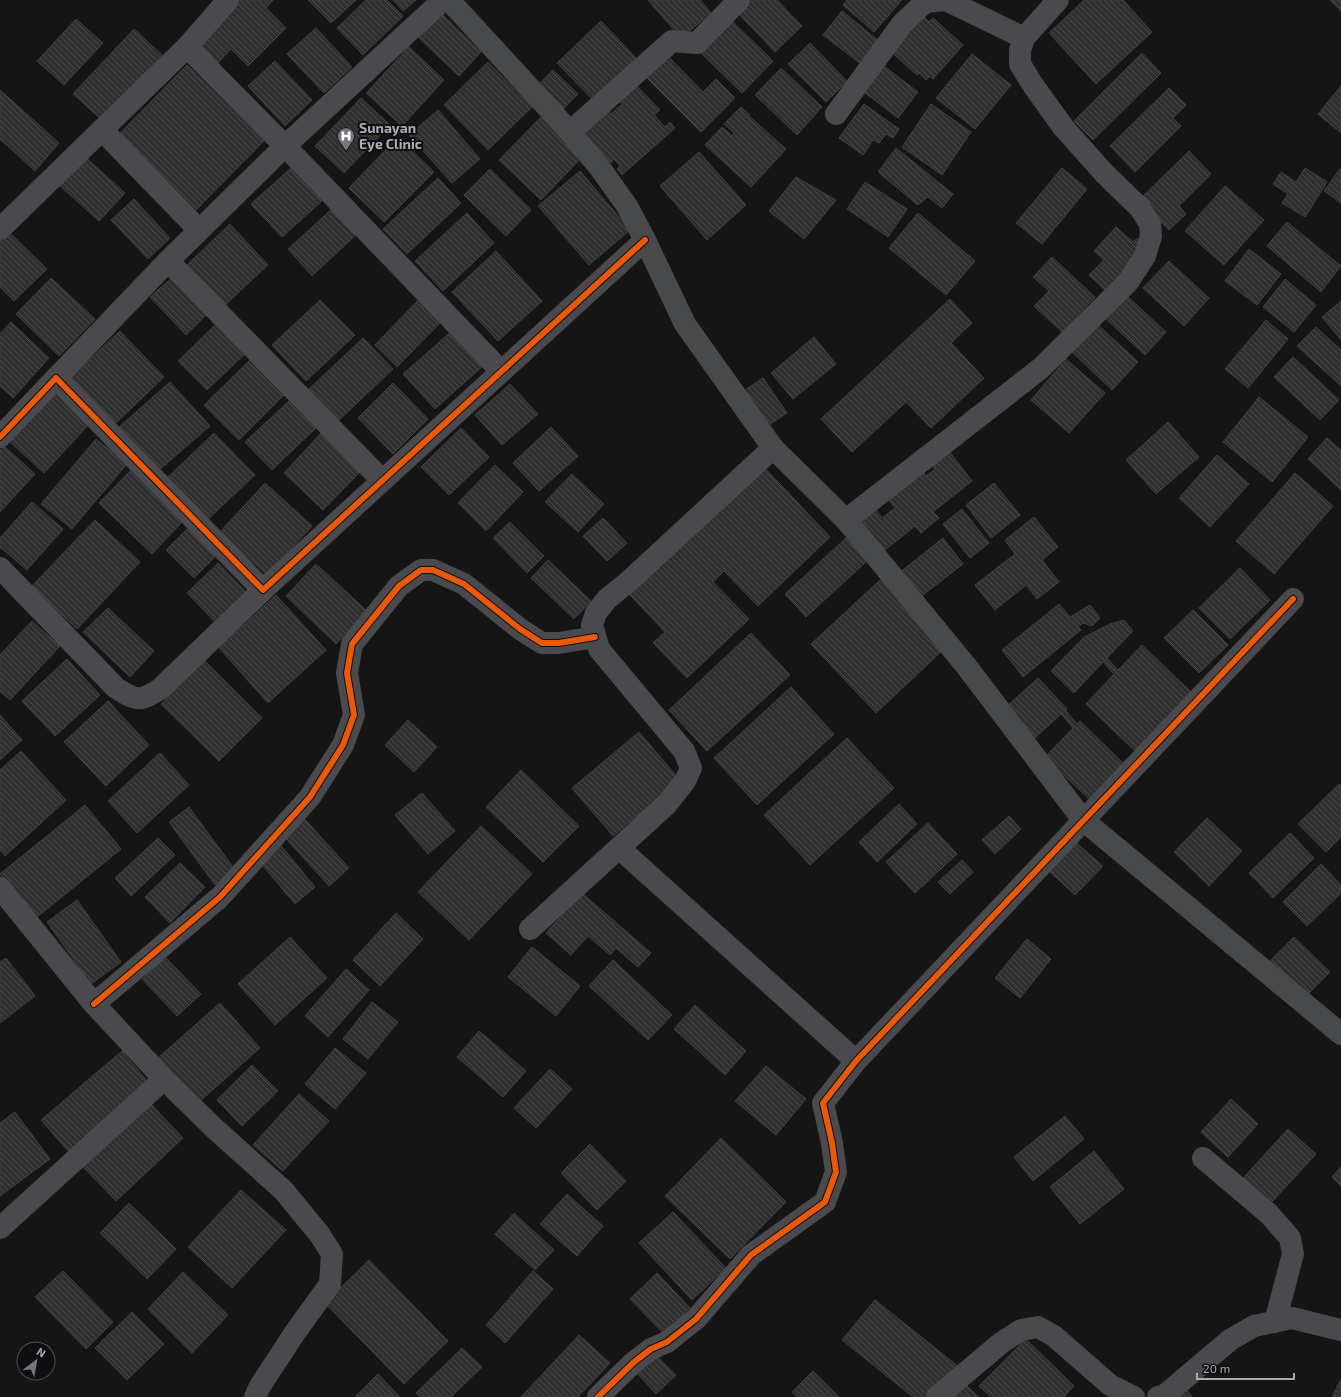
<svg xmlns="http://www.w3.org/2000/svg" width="1341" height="1397" viewBox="0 0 1341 1397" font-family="'Exo 2',sans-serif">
<defs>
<pattern id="building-back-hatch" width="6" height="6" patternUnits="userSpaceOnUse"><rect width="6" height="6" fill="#2f2f30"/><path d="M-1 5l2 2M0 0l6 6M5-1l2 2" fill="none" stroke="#4a4a4c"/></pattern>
</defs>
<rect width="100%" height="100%" fill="#151515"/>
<g fill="url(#building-back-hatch)" stroke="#3e3f41">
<path d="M 238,0 L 273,0 L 266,8 L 286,28 L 248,66 L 231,49 L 218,63 L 196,41 Z"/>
<path d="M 308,0 L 356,0 L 331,23 Z"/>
<path d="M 366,0 L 387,0 L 403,16 L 363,55 L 337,28 Z"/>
<path d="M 393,0 L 416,0 L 403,11 Z"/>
<path d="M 648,0 L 700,0 L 711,13 L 681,38 Z"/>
<path d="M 752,0 L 777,0 L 802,26 L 775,52 L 738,13 Z"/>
<path d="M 847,0 L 902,0 L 874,32 L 843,5 Z"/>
<path d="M 1084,0 L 1123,0 L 1152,32 L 1096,84 L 1049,33 Z"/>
<path d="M 1330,0 L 1341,0 L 1341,11 Z"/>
<path d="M 842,11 L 879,41 L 861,64 L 823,35 Z"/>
<path d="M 442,14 L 481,52 L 459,76 L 419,38 Z"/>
<path d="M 923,16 L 929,22 L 933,18 L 963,45 L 933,79 L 930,76 L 926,80 L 919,73 L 917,75 L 887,48 Z"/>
<path d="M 76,19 L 103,43 L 64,85 L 37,61 Z"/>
<path d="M 731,20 L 773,61 L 742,93 L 700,52 Z"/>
<path d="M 601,21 L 637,59 L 594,101 L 557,63 Z"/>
<path d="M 316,28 L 352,67 L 324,93 L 287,54 Z"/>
<path d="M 134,29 L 162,55 L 102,120 L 73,94 Z"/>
<path d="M 810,43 L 847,81 L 826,102 L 788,64 Z"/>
<path d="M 409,47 L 444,80 L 402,126 L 366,93 Z"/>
<path d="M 664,52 L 703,92 L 716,79 L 735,98 L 701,132 L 643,74 Z"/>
<path d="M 1142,53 L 1161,73 L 1093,140 L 1074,121 Z"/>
<path d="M 972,54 L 1011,85 L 975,129 L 936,98 Z"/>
<path d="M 275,61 L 312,100 L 285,126 L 248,86 Z"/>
<path d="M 488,62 L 532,107 L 488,150 L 444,105 Z"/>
<path d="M 880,63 L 918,92 L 898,118 L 860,89 Z"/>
<path d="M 187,65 L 264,141 L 195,211 L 118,135 Z"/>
<path d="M 781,68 L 822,107 L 797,135 L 755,95 Z"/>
<path d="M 553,70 L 578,94 L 563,109 L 539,84 Z"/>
<path d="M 634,83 L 660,110 L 654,115 L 665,127 L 670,122 L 675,128 L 622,175 L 617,169 L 620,166 L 614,159 L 611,163 L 581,130 L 606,108 L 611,114 L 622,104 L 617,98 Z"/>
<path d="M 1341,86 L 1341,133 L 1318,114 Z"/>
<path d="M 1169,88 L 1186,105 L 1173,118 L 1181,126 L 1135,172 L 1110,146 Z"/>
<path d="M 0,90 L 59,143 L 35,171 L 0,139 Z"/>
<path d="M 361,98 L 390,125 L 344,173 L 315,146 Z"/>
<path d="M 864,104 L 899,129 L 893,138 L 886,134 L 879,143 L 873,140 L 863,155 L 839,138 Z"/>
<path d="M 931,104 L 971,132 L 942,175 L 902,147 Z"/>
<path d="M 741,107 L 749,114 L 749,116 L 786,149 L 751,187 L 705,145 L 722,127 L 732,136 L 734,133 L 724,124 Z"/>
<path d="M 438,110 L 480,159 L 452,183 L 409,135 Z"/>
<path d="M 543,115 L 584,155 L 541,200 L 499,160 Z"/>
<path d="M 398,137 L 434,172 L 384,222 L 349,188 Z"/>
<path d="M 896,148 L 953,194 L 942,208 L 928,197 L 918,205 L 878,172 Z"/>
<path d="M 1189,151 L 1211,174 L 1179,206 L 1186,214 L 1169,230 L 1139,200 Z"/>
<path d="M 699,152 L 746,205 L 707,240 L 660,186 Z"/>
<path d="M 84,156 L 125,193 L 99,221 L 58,184 Z"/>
<path d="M 292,167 L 323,200 L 282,237 L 251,204 Z"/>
<path d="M 1062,168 L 1087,189 L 1042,244 L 1016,223 Z"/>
<path d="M 1305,168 L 1327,182 L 1305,217 L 1282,203 L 1288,194 L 1273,184 L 1281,172 L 1296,182 Z"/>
<path d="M 490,169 L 531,210 L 506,236 L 464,195 Z"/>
<path d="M 1340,169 L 1341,170 L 1341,203 L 1324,191 Z"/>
<path d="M 580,171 L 630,230 L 589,265 L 538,206 Z"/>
<path d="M 796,177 L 836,200 L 804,239 L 769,211 Z"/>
<path d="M 438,178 L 461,203 L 407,254 L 383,229 Z"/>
<path d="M 865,182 L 907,209 L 888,237 L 847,209 Z"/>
<path d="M 1225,186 L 1264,220 L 1224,265 L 1185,231 Z"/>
<path d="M 134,199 L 170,238 L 148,259 L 111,220 Z"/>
<path d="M 334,207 L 358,233 L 312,276 L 288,249 Z"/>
<path d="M 467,213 L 494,243 L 443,291 L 415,261 Z"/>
<path d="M 918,213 L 975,261 L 946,295 L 889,248 Z"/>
<path d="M 1287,222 L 1341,266 L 1321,292 L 1267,246 Z"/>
<path d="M 230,224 L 268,265 L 225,305 L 187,265 Z"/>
<path d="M 1116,227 L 1133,242 L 1137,238 L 1147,248 L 1106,291 L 1089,275 L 1104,260 L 1094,251 Z"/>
<path d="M 9,232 L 47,269 L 14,301 L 0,287 L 0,241 Z"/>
<path d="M 1249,249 L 1281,274 L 1257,305 L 1225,281 Z"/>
<path d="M 496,251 L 542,301 L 498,341 L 452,292 Z"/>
<path d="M 1052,257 L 1095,297 L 1062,332 L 1034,306 L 1049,291 L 1033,277 Z"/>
<path d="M 1169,261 L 1209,298 L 1184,326 L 1143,288 Z"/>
<path d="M 174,276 L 208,313 L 186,335 L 150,297 Z"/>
<path d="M 51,278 L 95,319 L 59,356 L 16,314 Z"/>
<path d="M 1285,279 L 1316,305 L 1294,332 L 1263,307 Z"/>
<path d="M 422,296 L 445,318 L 397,367 L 375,345 Z"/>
<path d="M 1127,296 L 1166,332 L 1145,355 L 1106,319 Z"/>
<path d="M 950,299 L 972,323 L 951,343 L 984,378 L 931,428 L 906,402 L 852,452 L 821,419 Z"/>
<path d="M 320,300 L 355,335 L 306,381 L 272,345 Z"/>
<path d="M 1341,301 L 1341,340 L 1322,317 Z"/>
<path d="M 1266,320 L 1288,339 L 1248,388 L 1225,369 Z"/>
<path d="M 219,321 L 248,351 L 207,390 L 178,361 Z"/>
<path d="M 11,322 L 49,358 L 13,398 L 0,386 L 0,334 Z"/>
<path d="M 1096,323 L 1138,362 L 1112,390 L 1071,351 Z"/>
<path d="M 1316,327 L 1341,350 L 1341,386 L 1297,346 Z"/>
<path d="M 454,329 L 485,364 L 435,409 L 403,374 Z"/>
<path d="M 120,331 L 164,377 L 113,426 L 69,379 Z"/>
<path d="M 814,337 L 836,364 L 793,399 L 771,373 Z"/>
<path d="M 363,338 L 393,369 L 339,420 L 309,389 Z"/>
<path d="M 254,356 L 288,391 L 239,440 L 204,405 Z"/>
<path d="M 1293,357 L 1339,400 L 1320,420 L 1274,377 Z"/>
<path d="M 1066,359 L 1105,393 L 1069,433 L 1031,400 Z"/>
<path d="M 763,378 L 787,413 L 763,429 L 739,394 Z"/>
<path d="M 170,382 L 210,426 L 158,471 L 119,427 Z"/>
<path d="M 393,383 L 428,419 L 393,454 L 358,418 Z"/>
<path d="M 510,384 L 538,414 L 502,445 L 475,415 Z"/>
<path d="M 55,386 L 92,421 L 44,473 L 7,439 Z"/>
<path d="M 1259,397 L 1308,437 L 1272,482 L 1223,442 Z"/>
<path d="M 290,400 L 317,427 L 272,470 L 245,442 Z"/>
<path d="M 1168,422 L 1199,457 L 1156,494 L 1126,460 Z"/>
<path d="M 551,427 L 578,456 L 539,491 L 513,463 Z"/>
<path d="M 461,428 L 489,457 L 449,495 L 421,467 Z"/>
<path d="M 322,432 L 363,469 L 323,510 L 284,473 Z"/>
<path d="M 214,433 L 255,475 L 205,522 L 165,480 Z"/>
<path d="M 1327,438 L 1341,450 L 1341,490 L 1308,459 Z"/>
<path d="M 96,439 L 127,464 L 72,529 L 41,504 Z"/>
<path d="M 4,446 L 35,474 L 0,512 L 0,450 Z"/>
<path d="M 945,446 L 972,481 L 933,512 L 939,518 L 921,533 L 915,526 L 880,554 L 855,522 L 874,507 L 882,518 L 895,508 L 884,494 L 919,466 L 926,476 L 935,469 L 927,459 Z"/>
<path d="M 1217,455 L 1249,484 L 1210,527 L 1179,498 Z"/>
<path d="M 495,465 L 523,492 L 486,531 L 458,503 Z"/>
<path d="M 763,466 L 830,537 L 758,606 L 724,571 L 713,582 L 749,619 L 687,678 L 653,643 L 665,632 L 629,594 Z"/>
<path d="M 133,468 L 185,519 L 152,554 L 99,503 Z"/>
<path d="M 1295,473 L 1333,506 L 1274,574 L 1236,541 Z"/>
<path d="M 572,474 L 604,504 L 578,532 L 545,502 Z"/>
<path d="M 265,483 L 312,526 L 267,575 L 220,532 Z"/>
<path d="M 994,483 L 1020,515 L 991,538 L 966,505 Z"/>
<path d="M 32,502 L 63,529 L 27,570 L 0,547 L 0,538 Z"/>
<path d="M 962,509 L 989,543 L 970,558 L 943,524 Z"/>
<path d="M 1034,517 L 1058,547 L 1042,560 L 1059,582 L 1037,599 L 1026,585 L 995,610 L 975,585 L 1015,554 L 1005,540 Z"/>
<path d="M 603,518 L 627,543 L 607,561 L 583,536 Z"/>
<path d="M 95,520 L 140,562 L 77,629 L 32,586 Z"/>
<path d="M 510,522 L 544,556 L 527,573 L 493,538 Z"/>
<path d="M 189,527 L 217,555 L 194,578 L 166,550 Z"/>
<path d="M 846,538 L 867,561 L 806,617 L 785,594 Z"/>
<path d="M 943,538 L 963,564 L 919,598 L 899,573 Z"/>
<path d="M 548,560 L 591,601 L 574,619 L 531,578 Z"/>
<path d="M 218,563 L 249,595 L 218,625 L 187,593 Z"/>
<path d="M 316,564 L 367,611 L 336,644 L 286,596 Z"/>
<path d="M 1240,568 L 1270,600 L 1230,639 L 1199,608 Z"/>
<path d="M 880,580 L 945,648 L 876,713 L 811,644 Z"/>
<path d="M 276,595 L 326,650 L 268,703 L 219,648 Z"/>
<path d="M 1059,604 L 1070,617 L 1090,605 L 1100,618 L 1092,626 L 1083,623 L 1078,627 L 1081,630 L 1023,677 L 1002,650 Z"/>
<path d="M 108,608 L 154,651 L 130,677 L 83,632 Z"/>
<path d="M 1193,610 L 1228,645 L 1199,673 L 1164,638 Z"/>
<path d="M 1124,620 L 1133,631 L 1107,658 L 1118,670 L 1142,645 L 1193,694 L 1137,753 L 1086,704 L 1114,674 L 1103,662 L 1074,693 L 1051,671 L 1084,637 L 1110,624 Z"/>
<path d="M 32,621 L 60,646 L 10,700 L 0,691 L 0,655 Z"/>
<path d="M 751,633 L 790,675 L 707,751 L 669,710 Z"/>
<path d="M 67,659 L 100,695 L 55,736 L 22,701 Z"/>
<path d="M 204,660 L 262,718 L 219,761 L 161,704 Z"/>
<path d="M 1038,678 L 1067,709 L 1065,710 L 1077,724 L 1080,721 L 1126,766 L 1092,802 L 1045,757 L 1073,728 L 1061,714 L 1035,738 L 1006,707 Z"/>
<path d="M 791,687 L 834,734 L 757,805 L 714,758 Z"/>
<path d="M 108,701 L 149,745 L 106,786 L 64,742 Z"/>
<path d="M 0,715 L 22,740 L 0,760 Z"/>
<path d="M 408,720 L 437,747 L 414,772 L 385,745 Z"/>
<path d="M 639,732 L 680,780 L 613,836 L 572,788 Z"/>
<path d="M 847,738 L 894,788 L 810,865 L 764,815 Z"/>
<path d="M 21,751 L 66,800 L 5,856 L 0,850 L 0,770 Z"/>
<path d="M 160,753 L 189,785 L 137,833 L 108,801 Z"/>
<path d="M 521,770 L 579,826 L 543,862 L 486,807 Z"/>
<path d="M 1339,784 L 1341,786 L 1341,837 L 1326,852 L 1298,824 Z"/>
<path d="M 422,793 L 455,831 L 428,854 L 395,815 Z"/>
<path d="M 899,804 L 917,824 L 877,862 L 859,842 Z"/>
<path d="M 85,805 L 121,849 L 36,918 L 0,874 Z"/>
<path d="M 189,807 L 236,871 L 215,885 L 169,822 Z"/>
<path d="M 301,815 L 349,868 L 329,886 L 281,833 Z"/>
<path d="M 1009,816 L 1021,829 L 995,854 L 982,840 Z"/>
<path d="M 1207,818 L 1242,851 L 1209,886 L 1174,852 Z"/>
<path d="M 928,823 L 957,854 L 915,893 L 886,862 Z"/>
<path d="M 481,826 L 532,874 L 469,940 L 418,892 Z"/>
<path d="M 1290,833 L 1314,858 L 1273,898 L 1249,873 Z"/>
<path d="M 158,838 L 175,855 L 131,896 L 115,878 Z"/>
<path d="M 1075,842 L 1103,866 L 1075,895 L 1049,871 Z"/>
<path d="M 279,843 L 315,887 L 295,904 L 258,860 Z"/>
<path d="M 962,860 L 973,872 L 950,894 L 938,882 Z"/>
<path d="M 180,863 L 205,887 L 170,923 L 145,897 Z"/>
<path d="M 1321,864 L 1341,885 L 1341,893 L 1307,926 L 1283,902 Z"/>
<path d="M 582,893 L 651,953 L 638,967 L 616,948 L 610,955 L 588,936 L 571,955 L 546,933 Z"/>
<path d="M 77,900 L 121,962 L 91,984 L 47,922 Z"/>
<path d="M 396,913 L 423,939 L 380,986 L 353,960 Z"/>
<path d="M 290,937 L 327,978 L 275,1025 L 238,984 Z"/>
<path d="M 1294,937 L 1330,972 L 1306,996 L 1270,961 Z"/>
<path d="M 1027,939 L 1051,959 L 1020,998 L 995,978 Z"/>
<path d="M 532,947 L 580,986 L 556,1016 L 508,977 Z"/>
<path d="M 165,957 L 201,994 L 177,1016 L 142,979 Z"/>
<path d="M 6,958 L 35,996 L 0,1023 L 0,962 Z"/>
<path d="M 613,960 L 672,1015 L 648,1040 L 589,986 Z"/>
<path d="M 346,969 L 369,990 L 328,1037 L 305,1016 Z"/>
<path d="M 372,1002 L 398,1022 L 368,1059 L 343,1039 Z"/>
<path d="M 220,1003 L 260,1048 L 199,1102 L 159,1057 Z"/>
<path d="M 695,1005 L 746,1051 L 725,1075 L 674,1029 Z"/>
<path d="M 479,1031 L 526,1071 L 503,1097 L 457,1057 Z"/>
<path d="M 335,1048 L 366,1073 L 335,1109 L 305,1084 Z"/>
<path d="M 122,1051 L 149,1083 L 69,1152 L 41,1120 Z"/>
<path d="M 252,1065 L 278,1091 L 242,1126 L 217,1100 Z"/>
<path d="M 766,1066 L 806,1099 L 776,1135 L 735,1101 Z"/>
<path d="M 550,1069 L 572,1089 L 536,1128 L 514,1108 Z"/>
<path d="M 299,1094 L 329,1121 L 283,1171 L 253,1145 Z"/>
<path d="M 1231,1099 L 1258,1124 L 1228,1157 L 1201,1132 Z"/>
<path d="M 149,1102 L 183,1138 L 116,1201 L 81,1165 Z"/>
<path d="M 15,1112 L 50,1159 L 0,1196 L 0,1123 Z"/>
<path d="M 1065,1116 L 1084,1139 L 1033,1181 L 1014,1157 Z"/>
<path d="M 1288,1129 L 1316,1154 L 1271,1203 L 1243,1178 Z"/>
<path d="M 721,1138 L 786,1202 L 730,1259 L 665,1196 Z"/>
<path d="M 590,1144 L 626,1181 L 597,1210 L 561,1173 Z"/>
<path d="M 1094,1151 L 1124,1189 L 1080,1224 L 1050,1187 Z"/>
<path d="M 1341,1167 L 1341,1186 L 1332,1177 Z"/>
<path d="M 241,1190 L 286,1230 L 232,1288 L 188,1247 Z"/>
<path d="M 567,1194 L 603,1226 L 577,1256 L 540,1224 Z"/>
<path d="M 129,1203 L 176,1249 L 147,1279 L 100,1233 Z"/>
<path d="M 673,1212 L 726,1268 L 692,1300 L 639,1243 Z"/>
<path d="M 514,1213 L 554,1250 L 535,1270 L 495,1234 Z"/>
<path d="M 369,1260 L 448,1341 L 404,1384 L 325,1303 Z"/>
<path d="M 63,1271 L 113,1322 L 86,1349 L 35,1297 Z"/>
<path d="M 533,1271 L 553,1289 L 505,1343 L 486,1325 Z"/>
<path d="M 183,1272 L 228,1315 L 192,1353 L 148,1309 Z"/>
<path d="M 657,1273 L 690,1308 L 664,1334 L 630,1299 Z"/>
<path d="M 875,1300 L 959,1367 L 935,1397 L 913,1397 L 842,1340 Z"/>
<path d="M 132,1312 L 164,1344 L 127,1380 L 95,1348 Z"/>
<path d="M 579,1335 L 610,1363 L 578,1397 L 521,1397 Z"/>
<path d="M 1026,1339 L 1074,1386 L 1064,1397 L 991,1397 L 979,1386 Z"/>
<path d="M 462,1348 L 482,1367 L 451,1397 L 420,1397 L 416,1393 Z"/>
<path d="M 655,1354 L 676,1375 L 656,1394 L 636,1372 Z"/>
<path d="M 813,1371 L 839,1397 L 798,1397 L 792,1392 Z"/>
<path d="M 378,1374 L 400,1397 L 355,1397 Z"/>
<path d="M 1341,1379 L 1341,1397 L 1332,1397 Z"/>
<path d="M 965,1384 L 979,1397 L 953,1397 Z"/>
<path d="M 1187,1390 L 1192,1397 L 1178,1397 Z"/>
</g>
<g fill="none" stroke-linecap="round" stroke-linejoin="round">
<g stroke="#4a4a4e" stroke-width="22">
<path d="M 187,47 L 285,146 L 501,371"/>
<path d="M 836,114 L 902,24 L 925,2 L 946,0 L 1024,38"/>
<path d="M 102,130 L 199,230"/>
<path d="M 570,132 L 672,41 L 697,43 L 739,0"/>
<path d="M 0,229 L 187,47 L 228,0"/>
<path d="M 168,261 L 382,480"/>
<path d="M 56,378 L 168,261 L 285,146 L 443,0"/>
<path d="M 0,437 L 56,378 L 263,590 L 645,240"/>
<path d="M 846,520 L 1041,368 L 1128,282 L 1145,256 L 1151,236 L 1150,224 L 1140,208 L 1104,173 L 1063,127 L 1033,85 L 1020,64 L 1020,50 L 1024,38 L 1058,0"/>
<path d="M 0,568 L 116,688 C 137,701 139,702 160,689 L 263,590"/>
<path d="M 619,848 L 856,1061"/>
<path d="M 0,888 L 94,1004 L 164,1079 L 214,1128 L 284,1191 L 320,1235 L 332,1254 L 330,1284 L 294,1334 L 260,1386 L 255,1397"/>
<path d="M 530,929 L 667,804 L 685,781 L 691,768 L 684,751 L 599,649 L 592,625 L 596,613 L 607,599 L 628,582 L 773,448"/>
<path d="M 94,1004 L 220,897 L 310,797 L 343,745 L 354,715 L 347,673 L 352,644 L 399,586 L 421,570 L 433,570 L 464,584 L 520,629 L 542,643 L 559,643 L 595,637"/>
<path d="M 1203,1158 L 1269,1214 L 1290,1238 L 1293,1254 L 1275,1322"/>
<path d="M 0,1228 L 164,1079"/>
<path d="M 598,1397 L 634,1362 L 651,1349 L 667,1342 L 696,1319 L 751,1255 L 825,1202 L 836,1172 L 832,1143 L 823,1103 L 856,1061 L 1293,599"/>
<path d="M 937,1397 L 1001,1343 L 1021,1330 L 1038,1327 L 1054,1336 L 1110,1385 L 1134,1397"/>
<path d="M 1158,1397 L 1165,1395 L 1230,1340 L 1254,1326 L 1292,1318 L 1341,1330"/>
</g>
<path stroke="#48494b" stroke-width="22" d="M 449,0 L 570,132 L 600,168 L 627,206 L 645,240 L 685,324 L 773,448 L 846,520 L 967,667 L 1083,820 L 1341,1034"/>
<g stroke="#0f0f11" stroke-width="8">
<g id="cycleway">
<path d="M 0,437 L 56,378 L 263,590 L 645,240"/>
<path d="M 94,1004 L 220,897 L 310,797 L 343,745 L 354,715 L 347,673 L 352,644 L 399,586 L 421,570 L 433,570 L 464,584 L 520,629 L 542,643 L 559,643 L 595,637"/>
<path d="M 598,1397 L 634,1362 L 651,1349 L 667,1342 L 696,1319 L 751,1255 L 825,1202 L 836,1172 L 832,1143 L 823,1103 L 856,1061 L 1293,599"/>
</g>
</g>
<use href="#cycleway" stroke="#e8590c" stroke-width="6"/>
</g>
<defs>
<g id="hospital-pin" transform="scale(0.9)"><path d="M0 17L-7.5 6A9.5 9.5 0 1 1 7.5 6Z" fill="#75777c" stroke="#0f0f11"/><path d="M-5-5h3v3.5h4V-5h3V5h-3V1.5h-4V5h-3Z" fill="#fff"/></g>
</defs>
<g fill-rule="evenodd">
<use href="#hospital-pin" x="346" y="136"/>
</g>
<g text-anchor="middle" stroke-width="4" stroke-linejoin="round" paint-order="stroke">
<g font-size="14" font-weight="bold" fill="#a8acb4" stroke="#0f0f11" text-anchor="start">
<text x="359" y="133">Sunayan<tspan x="359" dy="16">Eye Clinic</tspan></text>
</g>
</g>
<g transform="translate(36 1361) rotate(31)"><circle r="19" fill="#0f0f11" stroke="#4c4e52"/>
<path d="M0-3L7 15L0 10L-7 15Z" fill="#75777c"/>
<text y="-6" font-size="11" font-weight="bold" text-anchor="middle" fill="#a8acb4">N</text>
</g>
<path d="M1197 1373v6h97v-6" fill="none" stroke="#a8acb4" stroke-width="2"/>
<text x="1203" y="1373" font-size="12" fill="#a8acb4" stroke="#0f0f11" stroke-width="3" paint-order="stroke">20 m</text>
</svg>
